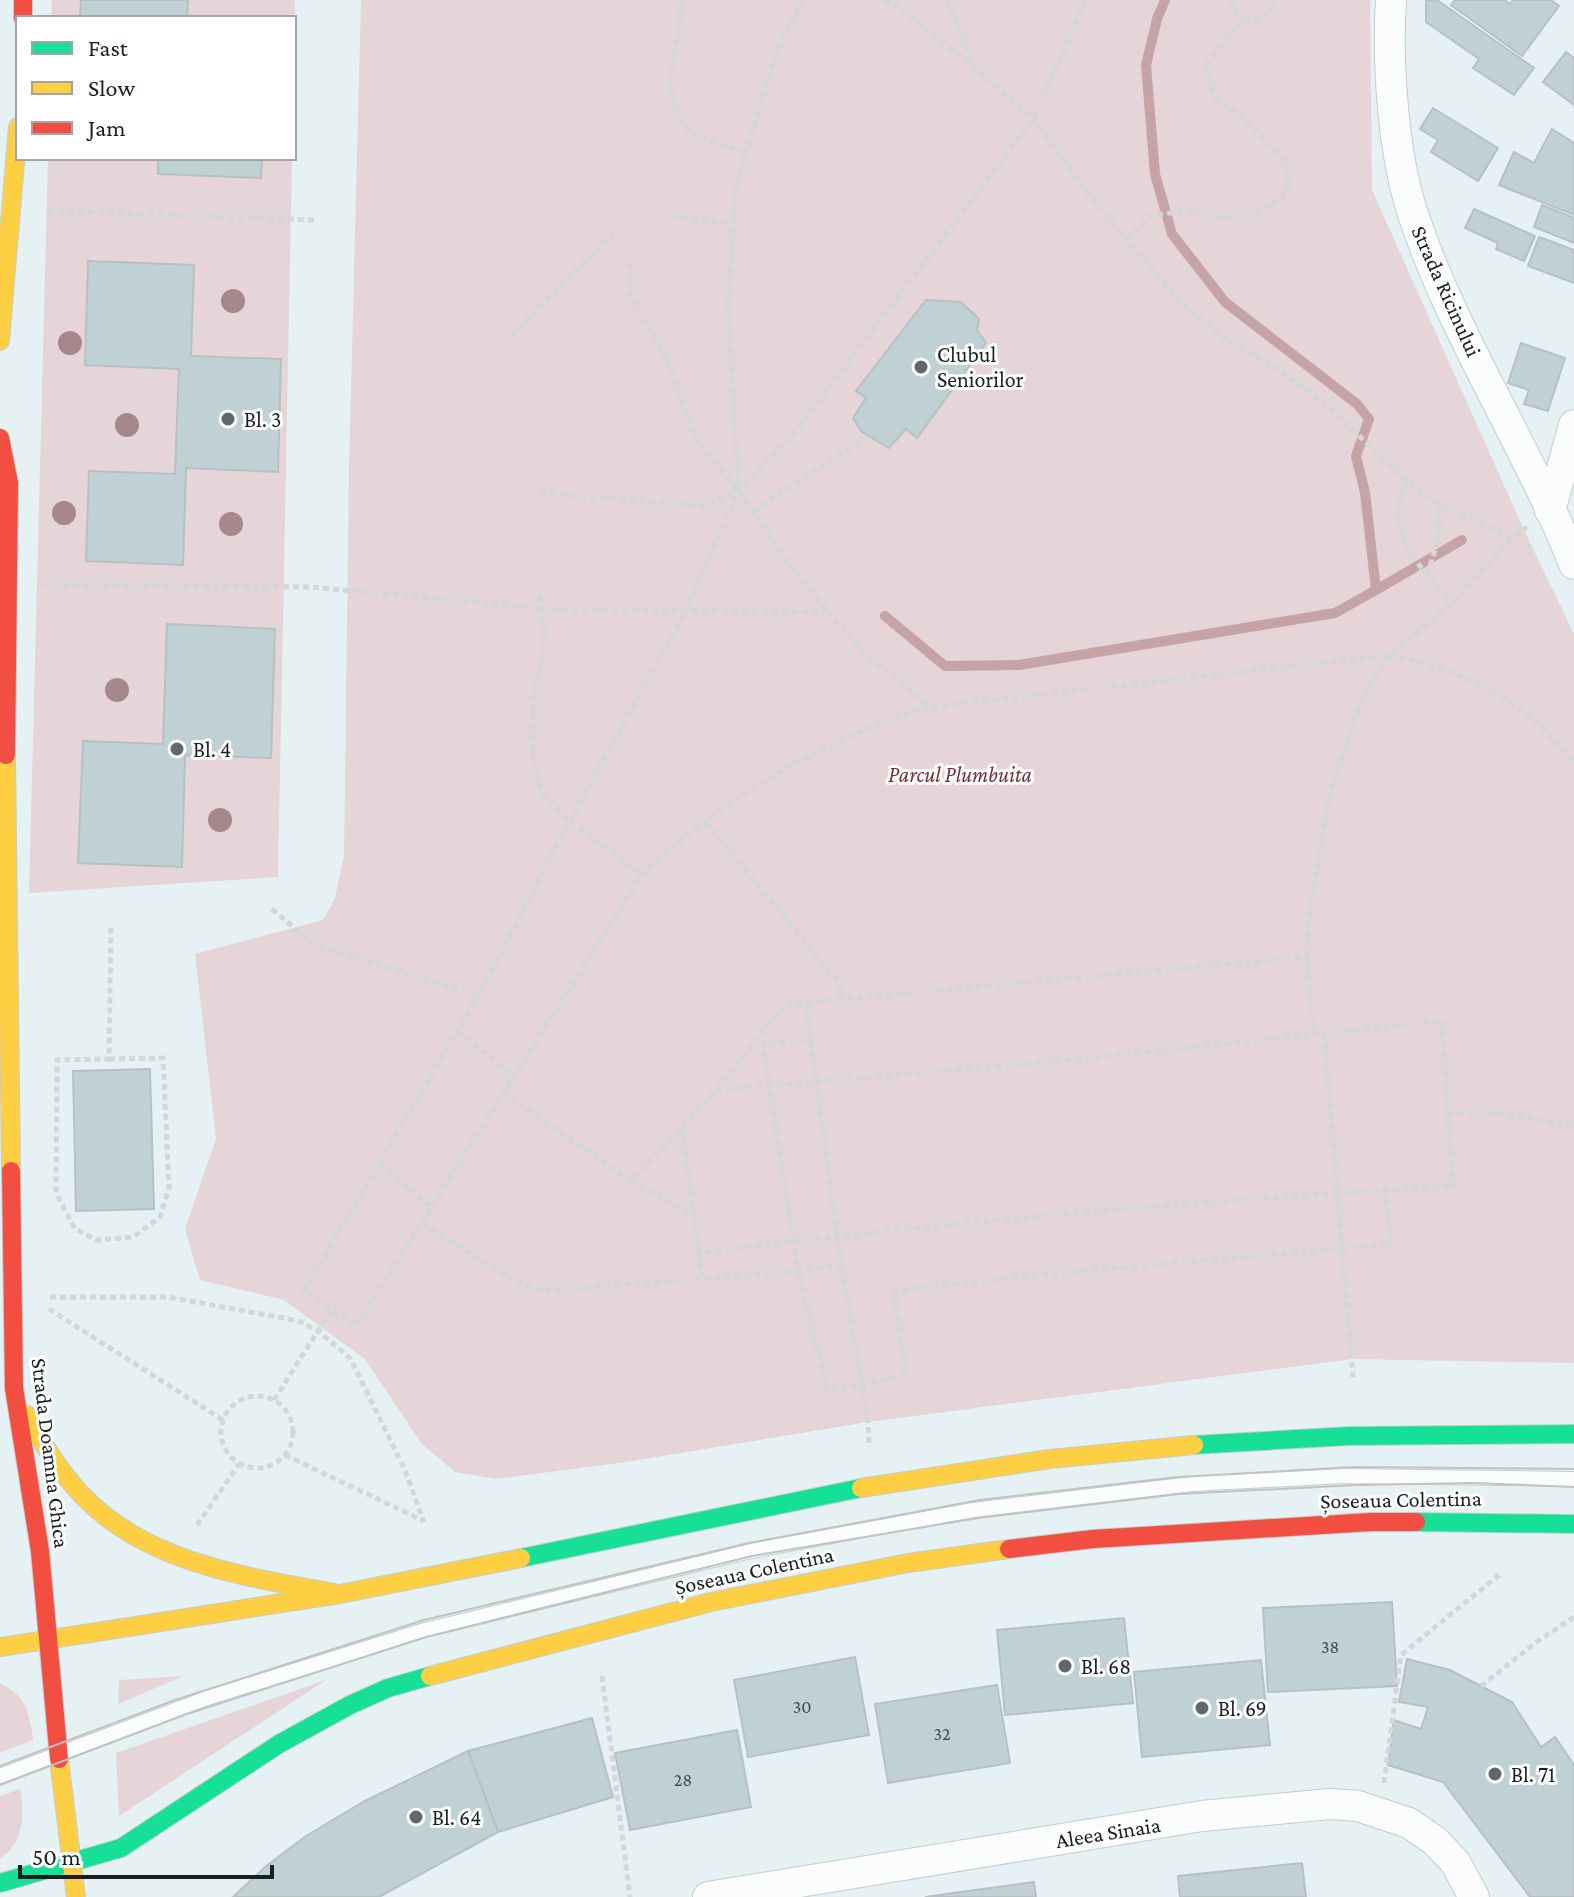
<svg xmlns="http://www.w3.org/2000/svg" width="1574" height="1897" viewBox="0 0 1574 1897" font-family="'Crimson Pro',serif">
<rect width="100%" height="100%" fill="#e5f1f3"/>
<g fill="#e5d5d8">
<path d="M 52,0 L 295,0 L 294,39 L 294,18 L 51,18 Z"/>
<path d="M 361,0 L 1370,0 L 1372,190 L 1524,530 L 1574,634 L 1574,1363 L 1353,1359 L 868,1422 L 626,1462 L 496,1479 L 455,1472 L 422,1444 L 365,1359 L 284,1300 L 200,1280 L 185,1229 L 216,1139 L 195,954 L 323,920 L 335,898 L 344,856 L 349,468 Z"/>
<path d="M 48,158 L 292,158 L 278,877 L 29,893 Z"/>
<path d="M 184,1676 L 118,1704 L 119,1680 Z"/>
<path d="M 326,1680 L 119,1816 L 116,1753 Z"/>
<path d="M 0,1683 C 27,1697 29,1711 33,1740 L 0,1753 Z"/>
<path d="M 20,1789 C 24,1813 25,1844 0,1858 L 0,1796 Z"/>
</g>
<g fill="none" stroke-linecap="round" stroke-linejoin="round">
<g stroke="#c6a3a7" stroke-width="10">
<path d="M 1376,590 L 1462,540"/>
<path d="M 885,616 L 945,666 L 1019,665 L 1335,613 L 1376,590 L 1365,493 L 1356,456 L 1369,419 L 1357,404 L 1225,302 L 1172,234 L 1155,174 L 1146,65 L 1157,19 L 1165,0"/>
</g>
</g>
<g fill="#c0d1d4" stroke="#b7c0c2" stroke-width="2">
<path d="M 81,0 L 188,0 L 187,18 L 80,18 Z"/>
<path d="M 1426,0 L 1437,0 L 1534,68 L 1514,95 L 1473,68 L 1479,59 L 1426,22 Z"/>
<path d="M 1455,0 L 1505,0 L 1510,4 L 1513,0 L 1551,0 L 1559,6 L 1522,56 L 1451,5 Z"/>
<path d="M 1566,52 L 1574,58 L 1574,105 L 1543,82 Z"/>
<path d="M 1433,108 L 1498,148 L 1478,181 L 1431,152 L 1438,140 L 1420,129 Z"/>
<path d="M 1552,129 L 1574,143 L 1574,215 L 1499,185 L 1514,152 L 1534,163 Z"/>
<path d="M 158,158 L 262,158 L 261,178 L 158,174 Z"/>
<path d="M 1542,205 L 1574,218 L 1574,243 L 1534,227 Z"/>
<path d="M 1474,209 L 1535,236 L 1524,261 L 1496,249 L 1498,243 L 1465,228 Z"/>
<path d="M 1539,237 L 1574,250 L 1574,283 L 1528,266 Z"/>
<path d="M 88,261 L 194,265 L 191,356 L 281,359 L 278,472 L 186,468 L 183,565 L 86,561 L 89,471 L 175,474 L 179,369 L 85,365 Z"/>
<path d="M 926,300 L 961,302 L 979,319 L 977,330 L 986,343 L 917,438 L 906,429 L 889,448 L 862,432 L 853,418 L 866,398 L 856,391 Z"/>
<path d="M 1521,343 L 1565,358 L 1548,411 L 1524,404 L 1529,390 L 1508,383 Z"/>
<path d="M 167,624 L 275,629 L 271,758 L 185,755 L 182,867 L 78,863 L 83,741 L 163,744 Z"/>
<path d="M 150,1069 L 154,1209 L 76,1211 L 73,1071 Z"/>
<path d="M 1392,1602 L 1397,1686 L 1268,1692 L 1263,1608 Z"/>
<path d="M 1124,1618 L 1133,1703 L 1005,1715 L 997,1630 Z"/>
<path d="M 855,1657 L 869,1735 L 748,1757 L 734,1680 Z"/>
<path d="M 1407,1659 L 1450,1670 L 1512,1702 L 1541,1747 L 1555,1737 L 1574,1765 L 1574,1897 L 1530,1897 L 1443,1782 L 1388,1765 L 1394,1720 L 1421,1729 L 1428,1707 L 1399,1702 Z"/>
<path d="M 1261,1660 L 1270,1745 L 1142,1757 L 1134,1672 Z"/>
<path d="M 997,1685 L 1010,1763 L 888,1783 L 875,1704 Z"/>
<path d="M 592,1718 L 613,1797 L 498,1832 L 468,1751 Z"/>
<path d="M 737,1730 L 751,1807 L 630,1830 L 615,1753 Z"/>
<path d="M 468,1751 L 498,1832 L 379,1897 L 233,1897 L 265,1867 L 306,1836 L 365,1801 Z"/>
<path d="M 1302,1863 L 1306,1897 L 1180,1897 L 1178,1876 Z"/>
<path d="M 1034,1882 L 1036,1897 L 925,1897 L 975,1890 Z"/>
</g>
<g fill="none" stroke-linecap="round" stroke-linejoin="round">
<g stroke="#c3cdce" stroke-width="16">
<path id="lane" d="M 0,1776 L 207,1698 L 425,1630 L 751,1551 L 973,1510 L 1192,1484 L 1344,1476 L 1574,1479"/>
</g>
<g stroke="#c3cdce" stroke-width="32">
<g id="street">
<path d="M 1391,0 C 1387,63 1393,151 1412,211 C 1452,334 1527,444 1574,564"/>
<path d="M 1550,511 L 1574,425"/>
<path d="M 708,1897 L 1202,1816 L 1330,1804 L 1358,1806 L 1409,1823 L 1435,1841 L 1455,1862 L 1474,1897"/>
</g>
</g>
<g stroke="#c3cdce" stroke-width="20">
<g id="fast">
<path d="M 1194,1445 L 1349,1436 L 1574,1434"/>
<path d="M 1416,1522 L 1574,1524"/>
<path d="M 521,1558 L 861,1488"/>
<path d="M 0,1883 L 121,1848 L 279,1744 L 350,1705 L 388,1688 L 430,1676"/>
</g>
</g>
<g stroke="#c3cdce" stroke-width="20">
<g id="slow">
<path d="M 0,341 L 18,127"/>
<path d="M 6,755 L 11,1171"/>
<path d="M 27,1415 C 43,1444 59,1471 82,1495 C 146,1563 247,1577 334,1593"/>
<path d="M 861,1488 L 1050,1459 L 1194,1445"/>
<path d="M 0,1647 L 340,1594 L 521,1558"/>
<path d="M 430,1676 L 711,1602 L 908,1563 L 1009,1549"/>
<path d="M 59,1759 L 76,1897"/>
</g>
</g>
<g stroke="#c3cdce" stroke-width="20">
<g id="jam">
<path d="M 23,0 L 23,18"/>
<path d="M 0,438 L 9,483 L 6,755"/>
<path d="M 11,1171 L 14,1388 L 40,1551 L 59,1759"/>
<path d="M 1009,1549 L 1093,1539 L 1371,1522 L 1416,1522"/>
</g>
</g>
<g stroke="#d3d7d8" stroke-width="5" stroke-dasharray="6 4" stroke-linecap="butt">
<path d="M 681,0 C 683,32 667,65 672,97 C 673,108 683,122 689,132 L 747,154"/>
<path d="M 803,0 L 776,53 L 736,186 L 728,309 L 739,491 L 685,612 L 570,821 L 478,996 L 304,1291 L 357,1325 L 642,874 C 724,799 823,738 930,707 L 1391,655 C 1440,667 1492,683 1531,718 C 1546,731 1559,747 1574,762"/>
<path d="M 884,0 L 898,7 L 976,69 L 1033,119 L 1090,196 L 1178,300 L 1228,341 L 1273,366 L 1322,401 L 1406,480 L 1439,504 L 1512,538 L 1527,527"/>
<path d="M 947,0 L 975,68"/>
<path d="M 1231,0 L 1235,10 L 1244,20"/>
<path d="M 48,211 L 314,220"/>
<path d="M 662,215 L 732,224"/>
<path d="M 1127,239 L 1149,216 L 1183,211 L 1220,218 L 1253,216 L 1283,196 L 1289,183 L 1287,163 L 1241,115 L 1215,98 L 1205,65 L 1244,20 L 1261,20 L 1274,7 L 1273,0"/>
<path d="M 630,262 L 629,293 L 666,358 L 696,439 L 739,491 L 797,575 L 866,655 L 930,706"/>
<path d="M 511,336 L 613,234"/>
<path d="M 1406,480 L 1397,515 L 1407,550 L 1451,604"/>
<path d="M 540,493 L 705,506 L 739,491 L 797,430 L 1033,119 L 1086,0"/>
<path d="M 753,511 L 869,436"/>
<path d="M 1427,575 L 1439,538 L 1439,504"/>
<path d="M 43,585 L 310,587 L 551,609 L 829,612"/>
<path d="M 539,596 L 545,632 L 542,662 L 533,697 L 533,759 L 538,779 L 544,795 L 570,821 L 642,874"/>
<path d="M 706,822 L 840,984 L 842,1000"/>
<path d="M 272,909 L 313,944 L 478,996"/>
<path d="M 1307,957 L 1308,922 L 1330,793 L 1359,706 L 1374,677 L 1391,655 L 1451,604 L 1512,538"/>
<path d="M 1442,1021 L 1453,1186 C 1201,1201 949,1221 699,1253 L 682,1128 L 716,1090 L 1061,1061 Z"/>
<path d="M 458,1031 L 512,1076"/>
<path d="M 1324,1033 L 1353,1377"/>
<path d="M 109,1059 L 163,1058 L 169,1188 L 160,1217 L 133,1237 L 97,1240 L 75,1229 L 56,1193 L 57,1060 L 109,1059 L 111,926"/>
<path d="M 717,1089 L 785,1004 L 811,1005"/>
<path d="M 503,1092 L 630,1181 L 682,1128"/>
<path d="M 1448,1114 L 1485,1112 L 1574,1125"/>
<path d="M 380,1164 L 433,1208"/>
<path d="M 630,1181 L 694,1215"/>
<path d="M 423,1224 L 517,1282 L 543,1291 L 798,1271 L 763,1044 L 811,1039"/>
<path d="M 699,1253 L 702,1278"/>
<path d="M 842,1265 L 798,1271 L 827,1389 L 862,1385 L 906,1375 L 894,1291 L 1027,1276 L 1391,1244 L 1385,1190"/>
<path d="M 50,1297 L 167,1297 L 284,1318 L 301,1322 L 318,1331 L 350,1358 L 404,1468 L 424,1522"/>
<path d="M 49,1309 L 223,1420"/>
<circle cx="257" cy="1432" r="36"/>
<path d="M 274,1400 L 332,1309"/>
<path d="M 869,1443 L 868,1422 L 837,1236 L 807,1013 L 811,1005 L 821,1001 L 1307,957 L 1314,1034"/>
<path d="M 285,1455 L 424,1521"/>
<path d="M 197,1525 L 239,1464"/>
<path d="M 602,1676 L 630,1897"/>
<path d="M 1481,1686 L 1538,1641 L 1574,1617"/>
<path d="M 1384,1783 L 1401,1655 L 1499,1575"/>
</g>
<use href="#lane" stroke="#fbfdfd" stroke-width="14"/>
<use href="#street" stroke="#fbfdfd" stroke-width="30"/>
<use href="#fast" stroke="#16e098" stroke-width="18"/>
<use href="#slow" stroke="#ffcf43" stroke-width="18"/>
<use href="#jam" stroke="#f24e42" stroke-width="18"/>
<g stroke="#c0c3c3" stroke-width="2">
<path d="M 0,1766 L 175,1700 L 424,1620 L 749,1543 L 980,1500 L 1178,1477 L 1354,1467 L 1574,1469"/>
<path d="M 0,1785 L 184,1715 L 426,1637 L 752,1556 L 978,1518 L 1179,1494 L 1357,1485 L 1472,1483 L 1574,1487"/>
</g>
</g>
<g fill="#a7878e">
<circle cx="233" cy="301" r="12"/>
<circle cx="70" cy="343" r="12"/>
<circle cx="127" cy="425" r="12"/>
<circle cx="64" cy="513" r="12"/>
<circle cx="231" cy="524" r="12"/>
<circle cx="117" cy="690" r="12"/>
<circle cx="220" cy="820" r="12"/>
</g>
<g fill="#5f686a" stroke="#fff" stroke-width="3">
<circle cx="921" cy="367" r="8"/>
<circle cx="228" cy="419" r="8"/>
<circle cx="177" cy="749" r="8"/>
<circle cx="1065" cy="1666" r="8"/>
<circle cx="1202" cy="1708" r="8"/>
<circle cx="1495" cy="1774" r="8"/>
<circle cx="416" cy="1817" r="8"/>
</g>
<g text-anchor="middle" stroke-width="6" stroke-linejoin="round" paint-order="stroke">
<g font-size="18" fill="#414c4d">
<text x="1330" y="1653">38</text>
<text x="802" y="1713">30</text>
<text x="942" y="1740">32</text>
<text x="683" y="1786">28</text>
</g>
<g font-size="22" fill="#171f20" stroke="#fff">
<text transform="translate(1447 291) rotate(66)" y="8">Strada Ricinului</text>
<text transform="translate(51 1453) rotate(83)" y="8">Strada Doamna Ghica</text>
<text transform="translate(1401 1499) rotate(-1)" y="8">Șoseaua Colentina</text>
<text transform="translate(754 1570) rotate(-12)" y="8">Șoseaua Colentina</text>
<text transform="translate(1108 1832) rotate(-9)" y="8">Aleea Sinaia</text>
</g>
<g font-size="22" fill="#171f20" stroke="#fff" text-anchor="start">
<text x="937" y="362">Clubul<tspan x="937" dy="25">Seniorilor</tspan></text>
<text x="244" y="427">Bl. 3</text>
<text x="193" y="757">Bl. 4</text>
<text x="1081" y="1674">Bl. 68</text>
<text x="1218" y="1716">Bl. 69</text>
<text x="1511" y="1782">Bl. 71</text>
<text x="432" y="1825">Bl. 64</text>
</g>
<g font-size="22" font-style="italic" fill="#75303b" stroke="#fff">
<text x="960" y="782">Parcul Plumbuita</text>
</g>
</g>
<rect x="16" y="16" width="280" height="144" fill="#ffffff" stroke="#a2a5a6" stroke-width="2"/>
<rect x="32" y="42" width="40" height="12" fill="#16e098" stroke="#a2a5a6" stroke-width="2"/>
<text x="88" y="56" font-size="24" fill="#171f20">Fast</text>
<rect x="32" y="82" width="40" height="12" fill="#ffcf43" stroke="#a2a5a6" stroke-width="2"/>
<text x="88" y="96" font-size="24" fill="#171f20">Slow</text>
<rect x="32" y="122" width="40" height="12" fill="#f24e42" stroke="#a2a5a6" stroke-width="2"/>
<text x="88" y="136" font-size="24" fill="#171f20">Jam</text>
<path d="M20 1865v12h252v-12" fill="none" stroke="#171f20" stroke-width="4"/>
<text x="32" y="1865" font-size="24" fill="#171f20" stroke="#ffffff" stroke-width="6" paint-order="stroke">50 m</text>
</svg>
